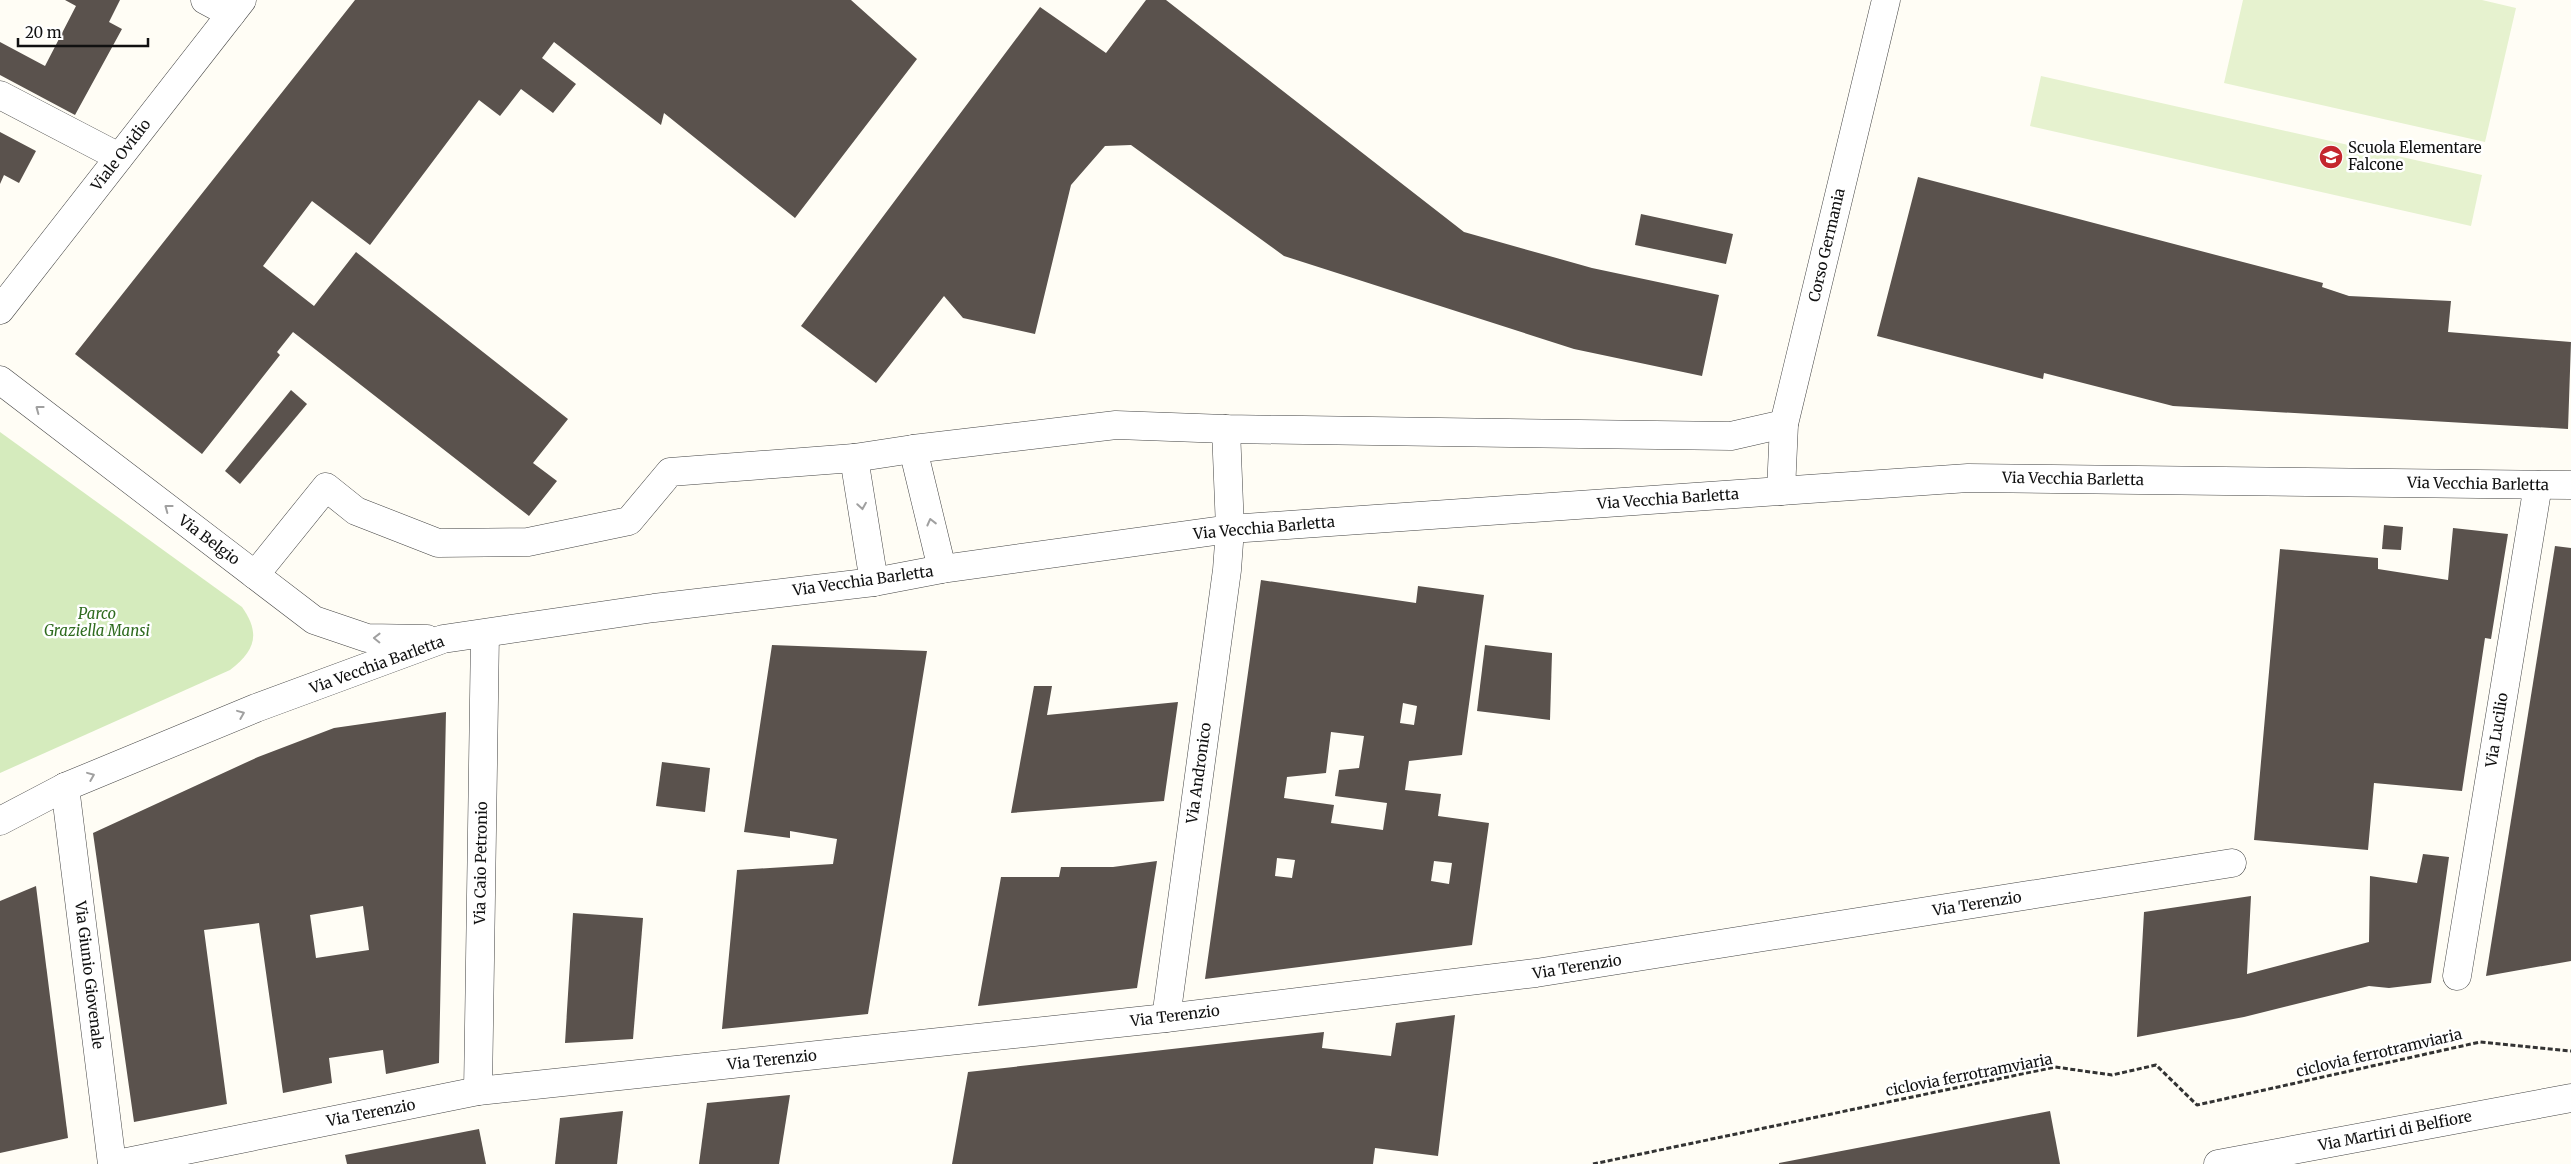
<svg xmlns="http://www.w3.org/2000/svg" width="2571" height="1164" viewBox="0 0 2571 1164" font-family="Merriweather,serif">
<rect width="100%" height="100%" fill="#fffdf5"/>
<path fill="#d5ebbd" d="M 0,432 L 242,607 C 261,634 255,651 230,670 L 0,773 Z"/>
<g fill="#e6f2cf">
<path d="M 2243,0 L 2482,0 L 2516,8 L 2485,142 L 2224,83 Z"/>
<path d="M 2041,76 L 2482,175 L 2471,226 L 2030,126 Z"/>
</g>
<g fill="#5a524d" fill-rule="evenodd">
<path d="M 65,0 L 120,0 L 109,22 L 122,29 L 75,115 L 0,75 L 0,42 L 45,66 L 76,6 Z"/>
<path d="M 355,0 L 851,0 L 917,59 L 795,218 L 664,113 L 661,125 L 554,42 L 542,58 L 576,84 L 553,113 L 521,89 L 500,116 L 479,100 L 370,245 L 312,201 L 263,266 L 314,306 L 356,252 L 568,419 L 533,463 L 557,481 L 529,516 L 293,332 L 277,352 L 280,355 L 202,454 L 75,354 Z"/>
<path d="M 1146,0 L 1166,0 L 1464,232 L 1592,268 L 1719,295 L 1702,376 L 1574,349 L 1284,256 L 1131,145 L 1105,146 L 1071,185 L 1035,334 L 963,318 L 944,296 L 876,383 L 801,326 L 1040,7 L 1106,53 Z"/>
<path d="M 0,132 L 36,151 L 19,183 L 4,175 L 0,184 Z"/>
<path d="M 1918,177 L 2323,283 L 2322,287 L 2349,296 L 2451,301 L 2448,332 L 2571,342 L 2568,429 L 2173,406 L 2044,373 L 2043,379 L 1877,336 Z"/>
<path d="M 1641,214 L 1733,234 L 1726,264 L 1635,245 Z"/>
<path d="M 291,390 L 307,404 L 240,484 L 225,471 Z"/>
<path d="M 2384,525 L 2403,527 L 2401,550 L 2382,549 Z"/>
<path d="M 2453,528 L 2508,534 L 2491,639 L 2485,638 L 2462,791 L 2374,783 L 2368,850 L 2254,840 L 2280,549 L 2378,558 L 2378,569 L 2448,580 Z"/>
<path d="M 2555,546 L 2571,548 L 2571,961 L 2486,976 Z"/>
<path d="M 1261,580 L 1416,603 L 1418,586 L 1484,595 L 1462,755 L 1409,761 L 1405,790 L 1441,794 L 1438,816 L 1489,823 L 1472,945 L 1205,979 ZM 1403,703 L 1417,706 L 1414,725 L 1400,723 ZM 1331,732 L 1364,736 L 1359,768 L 1339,770 L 1335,796 L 1387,803 L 1383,830 L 1331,823 L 1334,805 L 1284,798 L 1287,777 L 1326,773 ZM 1277,858 L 1295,860 L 1292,878 L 1275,876 ZM 1434,861 L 1452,863 L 1449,884 L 1431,881 Z"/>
<path d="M 772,645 L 927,651 L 868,1014 L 722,1029 L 737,870 L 833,864 L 837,839 L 790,831 L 790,838 L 744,832 Z"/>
<path d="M 1485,645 L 1552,653 L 1550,720 L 1477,711 Z"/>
<path d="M 1034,686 L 1052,686 L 1047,715 L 1178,702 L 1164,801 L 1011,813 Z"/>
<path d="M 446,712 L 439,1063 L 386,1074 L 383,1050 L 329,1058 L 332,1083 L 283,1093 L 259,923 L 204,930 L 227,1104 L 134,1122 L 93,833 L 258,757 L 334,728 ZM 363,906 L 369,950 L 316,958 L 310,915 Z"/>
<path d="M 662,762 L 710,768 L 705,812 L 656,806 Z"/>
<path d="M 2423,854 L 2449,857 L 2431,983 L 2389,988 L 2369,986 L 2244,1017 L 2137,1037 L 2144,912 L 2251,896 L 2247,974 L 2369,942 L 2370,876 L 2417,883 Z"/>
<path d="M 1157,861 L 1137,988 L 978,1006 L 1001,877 L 1059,877 L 1061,867 L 1113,867 Z"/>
<path d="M 36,886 L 68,1138 L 0,1153 L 0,901 Z"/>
<path d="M 573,913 L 643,918 L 633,1039 L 565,1043 Z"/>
<path d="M 1455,1015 L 1438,1156 L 1375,1148 L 1373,1164 L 952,1164 L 968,1072 L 1324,1032 L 1322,1048 L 1391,1056 L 1396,1023 Z"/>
<path d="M 790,1095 L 779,1164 L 699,1164 L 707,1103 Z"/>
<path d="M 623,1111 L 617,1164 L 555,1164 L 560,1118 Z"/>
<path d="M 2050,1111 L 2060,1164 L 1779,1164 L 1779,1163 Z"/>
<path d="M 479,1129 L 486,1164 L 347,1164 L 345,1155 Z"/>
</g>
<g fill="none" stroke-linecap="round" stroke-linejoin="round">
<g stroke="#444" stroke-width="29">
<g id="minor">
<path d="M 205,0 L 231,14"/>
<path d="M 0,95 L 119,157"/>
<path d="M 0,310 L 242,0"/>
<path d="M 0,380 L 314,620 L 367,638 L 427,639"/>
<path d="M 913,449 L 942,569"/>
<path d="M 854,458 L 874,582"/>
<path d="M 1781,491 L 1784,424 L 1886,0"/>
<path d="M 255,575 L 326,487 L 356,511 L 438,543 L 528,542 L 629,521 L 670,472 L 854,458 L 913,449 L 1116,425 L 1226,429 L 1731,436 L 1784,424"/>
<path d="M 65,787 L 112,1164"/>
<path d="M 0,821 L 65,787 L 256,708 L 443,639 L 654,608 L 874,582 L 942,569 L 1230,529 L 1968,478 L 2571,485"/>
<path d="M 2457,976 L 2538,485"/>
<path d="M 1166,1018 L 1227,570 L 1230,529 L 1226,429"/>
<path d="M 478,1091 L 485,634"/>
<path d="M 117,1164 L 478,1091 L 1166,1018 L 1536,973 L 2232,863"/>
<path d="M 2218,1164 L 2571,1098"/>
</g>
</g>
<path stroke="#333" stroke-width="3" stroke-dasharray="5 2.5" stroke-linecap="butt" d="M 1593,1164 L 2055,1067 L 2112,1075 L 2156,1065 L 2197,1105 L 2480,1042 L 2571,1051"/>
<use href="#minor" stroke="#fff" stroke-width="28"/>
</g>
<defs><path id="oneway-chevron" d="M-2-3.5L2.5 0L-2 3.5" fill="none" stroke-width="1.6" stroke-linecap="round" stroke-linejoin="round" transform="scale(1.25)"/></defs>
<g stroke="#a0a0a0">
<use href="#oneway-chevron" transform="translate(39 409) rotate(-143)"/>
<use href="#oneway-chevron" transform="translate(862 506) rotate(81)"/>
<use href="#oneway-chevron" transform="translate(168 508) rotate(-143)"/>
<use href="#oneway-chevron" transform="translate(931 522) rotate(-104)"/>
<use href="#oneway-chevron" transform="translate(377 638) rotate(-179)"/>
<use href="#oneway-chevron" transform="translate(241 714) rotate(-22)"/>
<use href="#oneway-chevron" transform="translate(91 776) rotate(-22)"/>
</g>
<defs>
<g id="school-disc" transform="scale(1.25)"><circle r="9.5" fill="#c4262e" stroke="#fff"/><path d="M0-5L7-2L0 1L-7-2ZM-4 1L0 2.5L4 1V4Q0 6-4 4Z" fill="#fff"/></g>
</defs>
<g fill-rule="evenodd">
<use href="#school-disc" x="2331" y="157"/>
</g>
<g text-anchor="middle" stroke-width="5" stroke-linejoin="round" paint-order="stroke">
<g font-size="15" fill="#111" stroke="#fff" text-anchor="start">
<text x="2348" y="153">Scuola Elementare<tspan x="2348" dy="17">Falcone</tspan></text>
</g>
<g font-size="15" fill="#111" stroke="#fff">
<text transform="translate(121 155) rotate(-52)" y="5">Viale Ovidio</text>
<text transform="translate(1827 245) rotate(-77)" y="5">Corso Germania</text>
<text transform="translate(2073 479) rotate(1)" y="5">Via Vecchia Barletta</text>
<text transform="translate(2478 484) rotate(1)" y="5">Via Vecchia Barletta</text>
<text transform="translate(1668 499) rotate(-4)" y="5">Via Vecchia Barletta</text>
<text transform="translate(1264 528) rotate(-5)" y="5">Via Vecchia Barletta</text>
<text transform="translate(209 540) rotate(37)" y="5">Via Belgio</text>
<text transform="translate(863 581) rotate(-8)" y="5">Via Vecchia Barletta</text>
<text transform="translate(377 665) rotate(-20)" y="5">Via Vecchia Barletta</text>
<text transform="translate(2497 730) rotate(-81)" y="5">Via Lucilio</text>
<text transform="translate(1199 773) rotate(-82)" y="5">Via Andronico</text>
<text transform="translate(481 863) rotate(-89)" y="5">Via Caio Petronio</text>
<text transform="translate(1977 904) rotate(-9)" y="5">Via Terenzio</text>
<text transform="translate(1577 967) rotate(-9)" y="5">Via Terenzio</text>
<text transform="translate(89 975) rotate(83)" y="5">Via Giunio Giovenale</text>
<text transform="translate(1175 1016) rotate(-7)" y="5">Via Terenzio</text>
<text transform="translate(2379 1053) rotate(-13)" y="5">ciclovia ferrotramviaria</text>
<text transform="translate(772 1060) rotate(-6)" y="5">Via Terenzio</text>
<text transform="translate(1969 1075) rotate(-11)" y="5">ciclovia ferrotramviaria</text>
<text transform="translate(371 1113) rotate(-11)" y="5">Via Terenzio</text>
<text transform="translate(2395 1131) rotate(-11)" y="5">Via Martiri di Belfiore</text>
</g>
<g font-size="15" font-style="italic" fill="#2f6b1f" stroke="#fff">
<text x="97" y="619">Parco<tspan x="97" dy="17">Graziella Mansi</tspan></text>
</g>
</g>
<path d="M18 38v8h130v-8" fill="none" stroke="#111111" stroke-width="2.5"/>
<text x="25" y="38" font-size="15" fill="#111111" stroke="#ffffff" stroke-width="4" paint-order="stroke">20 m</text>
</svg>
